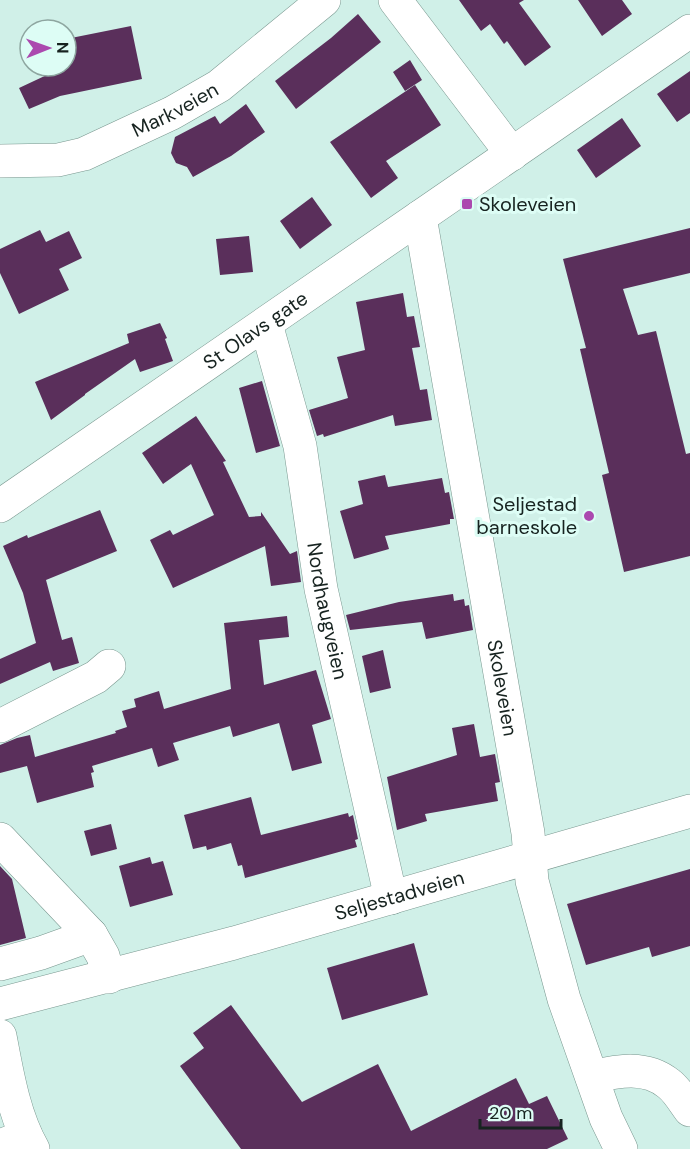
<svg xmlns="http://www.w3.org/2000/svg" width="690" height="1149" font-family="'DM Sans',sans-serif">
  <style>
    .building { fill: #5a2f5b }
    .lines { fill: none; stroke-linecap: round; stroke-linejoin: round }
    .minor-casing { stroke: #79978f; stroke-width: 34 }
    .minor { stroke: #fff; stroke-width: 33 }
    .poi-dot { fill: #ab49af; stroke: #ddfdf5; stroke-width: 2 }
    .labels { text-anchor: middle; stroke-width: 6; stroke-linejoin: round; paint-order: stroke }
    .street-label { font-size: 20px; fill: #172320; stroke: #ddfdf5 }
    .poi-label { font-size: 20px; fill: #172320; stroke: #ddfdf5; text-anchor: start }
  </style>
  <rect width="100%" height="100%" fill="#d0f0e8"/>
  <path class="building" d="M459,0H524L519,3L551,47L525,66L507,41L504,44L490,24L481,31Z
    M578,0H622L632,14L602,36Z
    M358,14L381,42L296,109L275,81L331,38Z
    M131,26L142,79L60,96L29,109L19,88L66,66V39Z
    M410,60L422,80L405,91L393,72Z
    M690,71V113L677,122L657,94Z
    M415,85L441,125L386,161L398,178L371,198L330,142Z
    M246,104L265,132L231,156L193,177L187,167L176,163L171,153L175,137L215,116L220,124Z
    M622,118L641,146L596,178L577,150Z
    M312,197L332,225L300,249L280,221Z
    M690,228V273L623,289L638,335L656,331L686,454L690,453V556L624,572L602,475L609,473L580,349L586,348L563,259Z
    M40,230L46,242L69,231L82,258L59,269L69,290L19,314L0,273V249Z
    M249,236L253,272L220,275L216,239Z
    M403,293L407,317L414,316L420,347L412,348L420,390L427,389L432,420L395,426L393,415L324,437L323,434L317,436L309,410L348,398L337,357L365,350L356,302Z
    M160,323L167,338L165,339L173,361L140,372L135,359L85,394V395L51,420L35,382L129,343L127,334Z
    M262,381L280,446L256,453L239,388Z
    M196,416L226,461L223,462L249,517L261,516V512L290,554L297,551L301,582L271,586L265,546L173,588L150,540L170,530L173,535L214,515L191,464L163,484L142,453Z
    M385,475L388,487L442,478L445,493L449,492L454,519H450V524L385,536L389,549L354,559L340,511L363,504L358,481Z
    M100,510L117,551L46,580L62,640L72,637L79,663L53,671L50,662L0,684V659L36,643L23,593L3,546L27,535L28,538Z
    M453,594L454,601L464,599L465,606L469,605L473,630L426,639L422,622L350,630L346,615L399,602Z
    M287,616L289,637L259,640L264,685L316,670L331,719L312,725L322,763L292,771L279,723L233,737L230,726L173,743L179,760L158,767L152,748L92,766L94,772L91,773L94,787L37,803L27,766L0,773V745L17,738L30,735L35,757L116,733L115,731L127,727L122,711L136,707L134,699L159,691L164,709L231,689L224,623Z
    M383,650L391,688L370,693L362,656Z
    M474,724L480,757L495,754L500,782L495,783L498,801L425,814L427,821L397,830L387,777L457,755L452,728Z
    M251,797L261,835L348,813L349,817L353,815L358,839L355,840L357,847L245,878L242,865L238,866L231,843L207,850L206,846L193,849L184,815Z
    M111,824L117,849L91,856L84,831Z
    M150,857L152,864L163,861L173,895L130,907L119,866Z
    M0,866L12,879L26,938L0,945Z
    M690,869V946L652,957L649,947L586,965L567,904Z
    M414,943L428,995L342,1020L327,968Z
    M231,1005L302,1102L378,1064L411,1131L516,1078L529,1104L547,1096L568,1139L547,1149H241L180,1066L204,1048L193,1033Z"/>
  <g class="lines">
    <g class="minor-casing">
      <g id="minor">
        <path d="M395,0L512,154"/>
        <path id="s1" d="M0,161L58,160L84,154L172,113L219,86L324,0"/>
        <path id="s2" d="M420,217L528,833L532,881L564,999L606,1118L621,1149"/>
        <path id="s3" d="M266,324L300,446L321,589L391,898"/>
        <path id="s4" d="M0,506L690,31"/>
        <path d="M0,726L96,677L109,666"/>
        <path d="M0,839L91,935L103,956L109,977"/>
        <path d="M0,964L41,953L91,935"/>
        <path id="s5" d="M0,1004L234,943L690,811"/>
        <path d="M0,1036C7,1073 14,1116 33,1149"/>
        <path d="M592,1077C618,1071 646,1065 669,1084C677,1090 684,1102 690,1110"/>
        <path d="M0,1146L26,1136"/>
      </g>
    </g>
    <use href="#minor" class="minor"/>
  </g>
  <g class="poi-dot">
    <rect x="461" y="198" width="12" height="12" rx="3"/>
    <circle cx="589" cy="516" r="6"/>
  </g>
  <g class="labels">
    <g class="street-label">
      <text dy="7" stroke="none"><textPath href="#s1" startOffset="186">Markveien</textPath></text>
      <text dy="7" stroke="none"><textPath href="#s4" startOffset="310">St Olavs gate</textPath></text>
      <text dy="7" stroke="none"><textPath href="#s3" startOffset="294">Nordhaugveien</textPath></text>
      <text dy="7" stroke="none"><textPath href="#s2" startOffset="478">Skoleveien</textPath></text>
      <text dy="7" stroke="none"><textPath href="#s5" startOffset="414">Seljestadveien</textPath></text>
    </g>
    <g class="poi-label">
      <text x="479" y="211">Skoleveien</text>
      <text x="577" y="511" text-anchor="end">Seljestad<tspan x="577" dy="23">barneskole</tspan></text>
    </g>
  </g>
  <g transform="translate(48 48) rotate(89)"><circle r="28" fill="#ddfdf5" stroke="#8ea6a0" stroke-width="1.5"/>
  <path d="M0-4.5L10 22L0 15L-10 22Z" fill="#ab49af"/>
  <text y="-9" font-size="16" font-weight="bold" text-anchor="middle" fill="#172320">N</text>
  </g>
  <path d="M480 1119v9h81v-9" fill="none" stroke="#172320" stroke-width="3"/>
  <text x="489" y="1119" font-size="18" fill="#172320" stroke="#ddfdf5" stroke-width="4.5" paint-order="stroke">20 m</text>
</svg>
